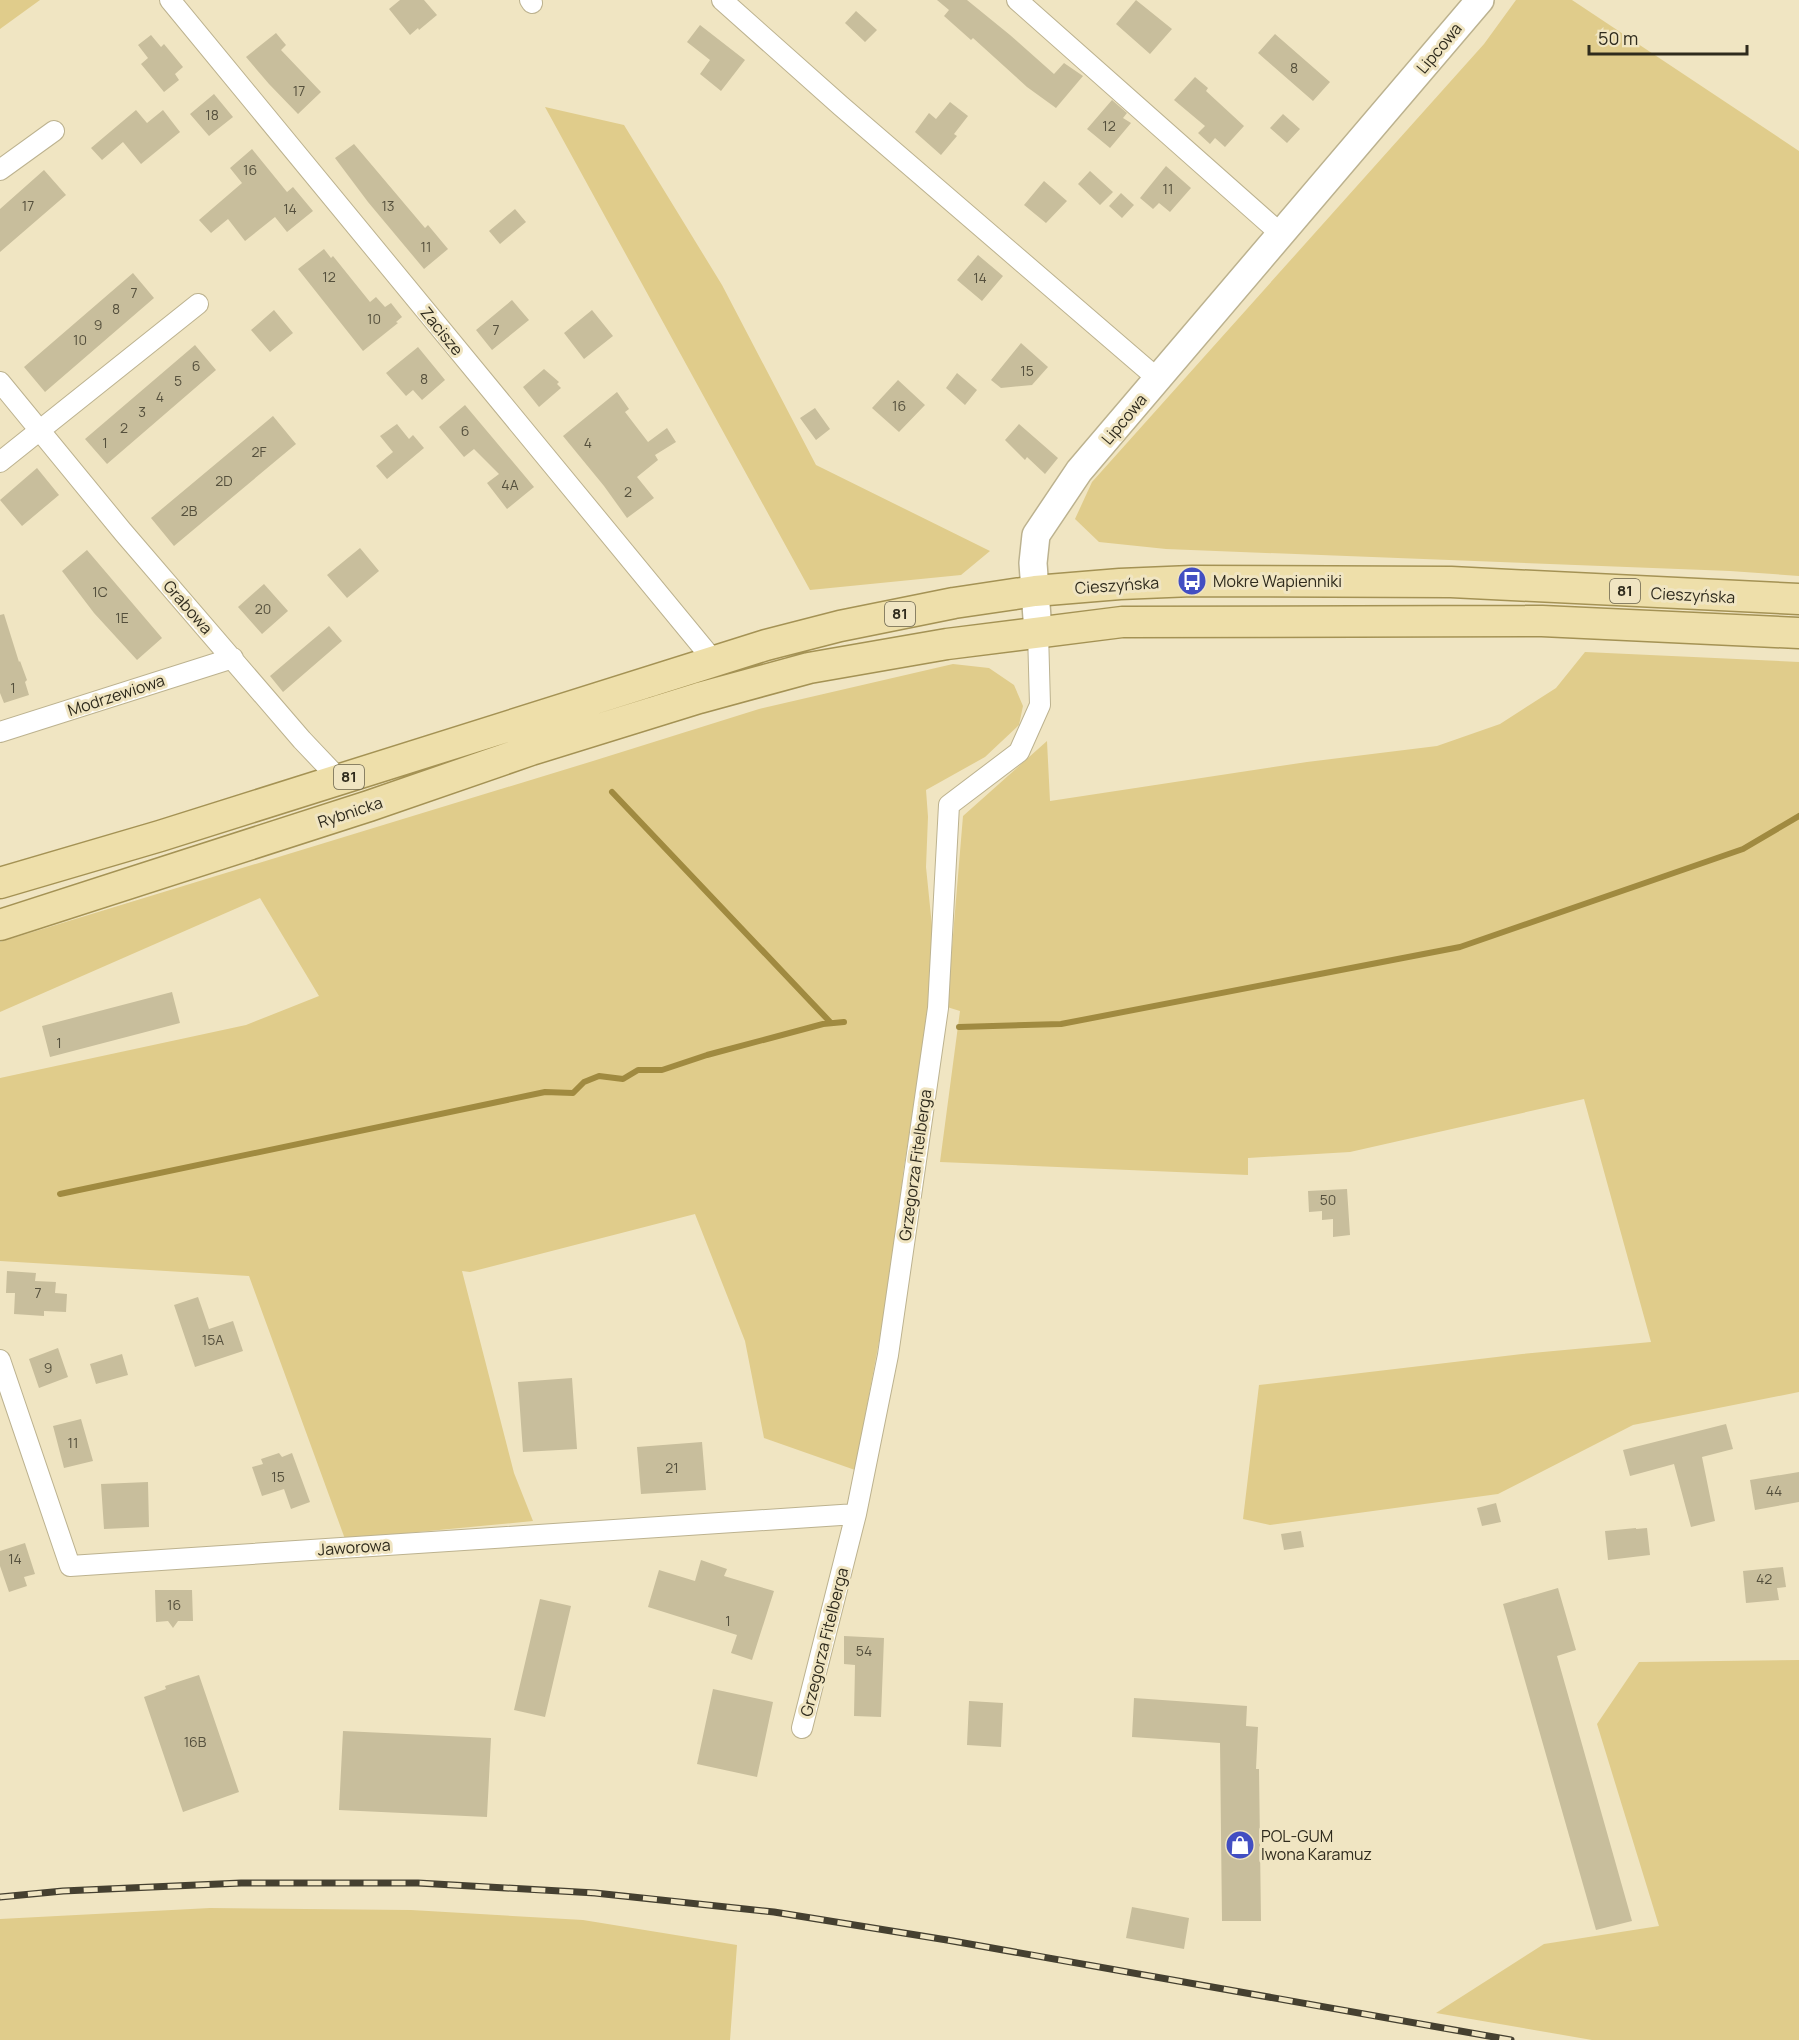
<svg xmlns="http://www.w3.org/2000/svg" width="1799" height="2040" font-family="Manrope,sans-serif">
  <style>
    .green { fill: #e0cc8b }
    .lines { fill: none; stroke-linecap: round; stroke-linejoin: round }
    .stream { stroke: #a08a40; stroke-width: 6 }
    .building { fill: #c8be9c }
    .street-casing { stroke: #bcb28f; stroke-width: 22 }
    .secondary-casing { stroke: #bcb28f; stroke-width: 30 }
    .primary-casing { stroke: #a49254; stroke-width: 33 }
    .street { stroke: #fff; stroke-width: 20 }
    .secondary { stroke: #fff; stroke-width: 27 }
    .primary { stroke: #eedfaa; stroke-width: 30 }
    .rail-casing { stroke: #454030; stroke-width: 7 }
    .rail { stroke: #f0e5c2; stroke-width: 4.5; stroke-dasharray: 14; stroke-linecap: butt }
    .labels { text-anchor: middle; stroke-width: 6; stroke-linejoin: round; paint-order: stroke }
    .number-label { font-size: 14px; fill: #55503d }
    .shield { fill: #f0e5c2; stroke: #69634e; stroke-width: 1.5 }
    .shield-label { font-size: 15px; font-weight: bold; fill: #2f2b1d }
    .street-label { font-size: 16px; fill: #2f2b1d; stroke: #f0e5c2 }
    .poi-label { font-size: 16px; fill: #2f2b1d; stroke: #f0e5c2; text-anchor: start }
  </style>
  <rect width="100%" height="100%" fill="#f0e5c2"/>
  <path class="green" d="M0,0H40L0,29Z
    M1516,0H1572L1799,151V576L1730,571L1166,549L1099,542L1075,519L1092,482L1484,44Z
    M545,107L624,125L722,285L816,465L990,551L961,575L810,590Z
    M1585,652L1799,662V1392L1633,1425L1498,1494L1270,1525L1243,1519L1259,1385L1522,1354L1651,1342L1584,1099L1350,1152L1248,1158V1175L940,1162L960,1011L947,1007L963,816L1047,741L1050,801L1307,762L1437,746L1500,724L1556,688Z
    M953,664L989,668L1014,685L1023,706L1019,725L985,757L926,790L928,817L926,867L933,936L934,980L903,1173L894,1261L855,1470L764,1438L745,1341L695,1214L470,1272L462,1271L514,1473L533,1521L345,1539L249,1276L0,1261V1078L246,1025L319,996L260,898L0,1012V942L593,761L759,709Z
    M1799,1660V2040H1592L1436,2013L1544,1944L1659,1926L1597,1724L1639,1662Z
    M210,1908L411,1910L583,1920L737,1945L730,2040H0V1919Z"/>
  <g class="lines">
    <path class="stream" d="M612,792L831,1023
      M959,1027L1061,1024L1460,947L1743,849L1799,816
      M60,1194L545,1092L573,1093L584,1082L599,1076L623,1079L638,1070H662L707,1055L823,1024L844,1022"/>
  </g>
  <path class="building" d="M400,0H424L437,15L419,30L418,28L410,35L389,9Z
    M937,0H967L1010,35L1054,74L1064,63L1083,76L1056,108L1027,87L973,38L971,40L944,16L949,10Z
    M1136,0L1172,29L1150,54L1116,24Z
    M856,11L877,30L865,42L845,23Z
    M700,25L745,60L721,91L700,74L710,60L687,42Z
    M276,33L286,45L281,50L321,92L298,114L269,84L246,57Z
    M1275,34L1330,82L1313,101L1258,53Z
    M151,35L161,47L164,44L183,67L175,74L179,80L164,92L141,64L148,58L138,45Z
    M1195,77L1208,88L1206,91L1244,126L1225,147L1215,138L1210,144L1198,133L1205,126L1174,100Z
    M214,94L233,117L209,136L190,114Z
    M1112,100L1127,113L1123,118L1131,123L1110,148L1087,129Z
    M950,102L968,116L954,134L957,136L941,155L915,132L929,113L936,119Z
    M136,110L147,123L163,110L180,132L141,164L123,142L102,160L91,148Z
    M1283,114L1300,129L1287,143L1270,128Z
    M354,144L425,228L428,225L448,249L424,269L368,202L335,158Z
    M252,149L287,192L293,187L313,211L287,232L275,217L245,241L228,219L211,233L199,220L242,183L230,168Z
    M1166,166L1191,188L1170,212L1159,203L1153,209L1140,198Z
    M44,170L66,195L0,252V209Z
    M1090,171L1113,192L1100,205L1078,184Z
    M1044,181L1067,201L1046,223L1024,205Z
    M1121,193L1134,205L1122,218L1109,206Z
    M515,209L526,222L500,244L489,231Z
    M324,249L331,258L333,256L370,302L376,297L385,307L391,303L402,317L396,322L398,323L363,351L298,269Z
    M978,255L1003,276L982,301L957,280Z
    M133,273L154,298L45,392L24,367Z
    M512,300L529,320L492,350L476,330Z
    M274,310L293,333L270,352L251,330Z
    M592,310L613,336L584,359L564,333Z
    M1021,343L1048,367L1032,385L1001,388L991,380Z
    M195,345L216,370L107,464L85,439Z
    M418,347L445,380L422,400L413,390L406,396L386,373Z
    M544,369L559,382L557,384L561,388L539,407L523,387Z
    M957,373L977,390L965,405L946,388Z
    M898,380L925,405L899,432L872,408Z
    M617,392L629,409L625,412L648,442L667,428L676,442L655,455L658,460L637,477L654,498L627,518L604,486L563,436Z
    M465,405L534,487L507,509L487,483L499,474L474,449L464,457L439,427Z
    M815,408L830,429L816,440L800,418Z
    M273,416L296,444L174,546L151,518Z
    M397,424L409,439L413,435L424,448L387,479L376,466L393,452L380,436Z
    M1019,424L1058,458L1045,474L1027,457L1025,460L1005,440Z
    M37,468L59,495L22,526L0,500Z
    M360,548L379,571L347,598L327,575Z
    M87,550L162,638L137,660L94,613L62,571Z
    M264,584L288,611L262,634L238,607Z
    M4,614L19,662L20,661L27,680L25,682L29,695L4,703L0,693V615Z
    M329,626L342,641L283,692L270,676Z
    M172,992L180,1023L50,1057L42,1026Z
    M1347,1189L1350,1235L1333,1237V1219L1322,1220V1211L1309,1212L1308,1191Z
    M7,1271L36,1273L35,1281L56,1282L55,1293L67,1294L66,1312L44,1311V1316L14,1314L15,1293H6Z
    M198,1297L209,1329L233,1321L243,1351L195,1367L174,1305Z
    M58,1348L68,1377L39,1388L29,1359Z
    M122,1354L128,1375L96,1384L90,1364Z
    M572,1378L577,1449L523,1452L518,1382Z
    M81,1419L93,1461L64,1468L53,1426Z
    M1726,1424L1733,1449L1702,1457L1715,1521L1691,1527L1674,1464L1630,1476L1623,1450Z
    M702,1442L706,1490L641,1494L637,1447Z
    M279,1453L282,1457L292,1453L310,1502L291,1509L284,1489L262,1496L252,1467L263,1464L261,1459Z
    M1799,1472V1502L1755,1510L1750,1480Z
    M148,1482L149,1527L104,1529L101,1484Z
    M1496,1503L1501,1522L1482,1526L1477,1508Z
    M1636,1528V1529L1647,1528L1650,1555L1608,1560L1605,1531Z
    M1301,1531L1304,1547L1284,1550L1281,1534Z
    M25,1543L35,1574L24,1577L27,1586L9,1592L0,1566V1551Z
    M701,1560L727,1569L724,1576L774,1591L752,1660L731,1653L737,1635L648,1607L659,1570L695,1581Z
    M1783,1567L1786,1587L1777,1588L1779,1600L1746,1603L1743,1571Z
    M1558,1588L1576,1650L1557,1656L1632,1921L1596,1930L1503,1604Z
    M155,1590H192L193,1621H178L173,1628L168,1621L156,1622Z
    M540,1599L571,1606L545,1717L514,1710Z
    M844,1636L884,1638L881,1717L854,1716L855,1665L844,1664Z
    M199,1675L239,1792L183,1812L144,1697L166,1689L165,1686Z
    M713,1689L773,1702L757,1777L697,1764Z
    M1134,1698L1247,1706L1246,1726L1258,1727L1256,1769H1259L1261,1921H1222L1220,1743L1132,1737Z
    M969,1701L1003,1703L1001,1747L967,1745Z
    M343,1731L491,1738L487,1817L339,1810Z
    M1132,1907L1189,1918L1184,1949L1126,1938Z"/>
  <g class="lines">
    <g class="street-casing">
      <path id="street" d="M170,0L714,661
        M530,0L532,3
        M722,0L841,106L1158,379
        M1017,0L1281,234
        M0,170L54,131
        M0,382L123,532L302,740L340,780
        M0,462L198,304
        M0,732L233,658
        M0,1360L70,1566L856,1514
        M802,1728L856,1514L888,1355L938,1008L949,805L1019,752L1040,705L1038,632"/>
    </g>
    <g class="secondary-casing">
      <path id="secondary" d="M1038,632L1033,563L1036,535L1079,471L1480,0"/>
    </g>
    <g class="primary-casing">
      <path id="primary" d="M0,883L160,836L766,645L840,626L954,603L1035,591L1120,584L1192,581L1451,582L1799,599
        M0,925L369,806L531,750L699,698L809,668L947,644L1122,622L1542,621L1799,633"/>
    </g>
    <use href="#street" class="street"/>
    <use href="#secondary" class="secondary"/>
    <use href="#primary" class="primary"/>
    <g class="rail-casing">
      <path id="rail" d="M0,1897L63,1891L241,1883H418L595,1893L774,1912L947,1940L1511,2040"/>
    </g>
    <use href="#rail" class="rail"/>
  </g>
  <defs>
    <g id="bus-disc" transform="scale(1.5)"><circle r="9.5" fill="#424ec2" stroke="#f0e5c2"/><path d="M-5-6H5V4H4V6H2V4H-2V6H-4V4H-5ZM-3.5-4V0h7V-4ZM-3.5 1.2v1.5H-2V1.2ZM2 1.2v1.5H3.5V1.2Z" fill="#fff"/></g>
    <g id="shop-disc" transform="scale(1.5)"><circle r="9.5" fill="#424ec2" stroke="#f0e5c2"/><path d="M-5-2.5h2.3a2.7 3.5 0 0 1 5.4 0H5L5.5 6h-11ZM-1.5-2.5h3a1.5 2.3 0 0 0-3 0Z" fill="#fff"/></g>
  </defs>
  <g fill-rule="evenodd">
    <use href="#bus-disc" x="1192" y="581"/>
    <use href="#shop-disc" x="1240" y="1845"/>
  </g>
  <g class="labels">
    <g class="number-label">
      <text x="1294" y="73">8</text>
      <text x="299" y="96">17</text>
      <text x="212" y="120">18</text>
      <text x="1109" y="131">12</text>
      <text x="250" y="175">16</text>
      <text x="1168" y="194">11</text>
      <text x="28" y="211">17</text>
      <text x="388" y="211">13</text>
      <text x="290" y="214">14</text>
      <text x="426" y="252">11</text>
      <text x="329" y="282">12</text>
      <text x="980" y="283">14</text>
      <text x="134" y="298">7</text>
      <text x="116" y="314">8</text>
      <text x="374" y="324">10</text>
      <text x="98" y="330">9</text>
      <text x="496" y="335">7</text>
      <text x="80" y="345">10</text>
      <text x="196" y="371">6</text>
      <text x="1027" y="376">15</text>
      <text x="424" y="384">8</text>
      <text x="178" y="386">5</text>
      <text x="160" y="402">4</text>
      <text x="899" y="411">16</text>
      <text x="142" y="417">3</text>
      <text x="124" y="433">2</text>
      <text x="465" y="436">6</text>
      <text x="105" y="448">1</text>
      <text x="588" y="448">4</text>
      <text x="259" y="457">2F</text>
      <text x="224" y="486">2D</text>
      <text x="510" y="490">4A</text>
      <text x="628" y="497">2</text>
      <text x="189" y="516">2B</text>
      <text x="100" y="597">1C</text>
      <text x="263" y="614">20</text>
      <text x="122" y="623">1E</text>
      <text x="13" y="693">1</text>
      <text x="59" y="1048">1</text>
      <text x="1328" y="1205">50</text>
      <text x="38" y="1298">7</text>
      <text x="213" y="1345">15A</text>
      <text x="48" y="1373">9</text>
      <text x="73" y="1448">11</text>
      <text x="672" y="1473">21</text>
      <text x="278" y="1482">15</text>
      <text x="1774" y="1496">44</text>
      <text x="15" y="1564">14</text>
      <text x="1764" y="1584">42</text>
      <text x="174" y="1610">16</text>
      <text x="728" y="1626">1</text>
      <text x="864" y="1656">54</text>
      <text x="195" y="1747">16B</text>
    </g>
    <g class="shield">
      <rect x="1610" y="579" width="30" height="24" rx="4.5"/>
      <rect x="885" y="602" width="30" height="24" rx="4.5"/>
      <rect x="334" y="765" width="30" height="24" rx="4.5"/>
    </g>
    <g class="shield-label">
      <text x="1625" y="596">81</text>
      <text x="900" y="619">81</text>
      <text x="349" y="782">81</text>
    </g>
    <g class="street-label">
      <text transform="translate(1439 48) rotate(-50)" y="6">Lipcowa</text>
      <text transform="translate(442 331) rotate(51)" y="6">Zacisze</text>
      <text transform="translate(1124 419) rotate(-50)" y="6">Lipcowa</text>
      <text transform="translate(1117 585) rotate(-4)" y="6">Cieszyńska</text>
      <text transform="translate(1693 595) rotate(3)" y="6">Cieszyńska</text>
      <text transform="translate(188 607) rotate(49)" y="6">Grabowa</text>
      <text transform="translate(116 695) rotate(-18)" y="6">Modrzewiowa</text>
      <text transform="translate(350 812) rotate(-18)" y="6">Rybnicka</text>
      <text transform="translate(915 1165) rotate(-82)" y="6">Grzegorza Fitelberga</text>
      <text transform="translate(354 1547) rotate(-4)" y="6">Jaworowa</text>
      <text transform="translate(824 1642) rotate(-76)" y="6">Grzegorza Fitelberga</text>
    </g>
    <g class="poi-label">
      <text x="1213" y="587">Mokre Wapienniki</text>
      <text x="1261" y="1842">POL-GUM<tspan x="1261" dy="18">Iwona Karamuz</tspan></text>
    </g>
  </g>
  <path d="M1589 45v9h158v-9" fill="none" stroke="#2f2b1d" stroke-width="3"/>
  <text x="1598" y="45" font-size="18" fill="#2f2b1d" stroke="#f0e5c2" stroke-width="4.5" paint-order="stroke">50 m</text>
</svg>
